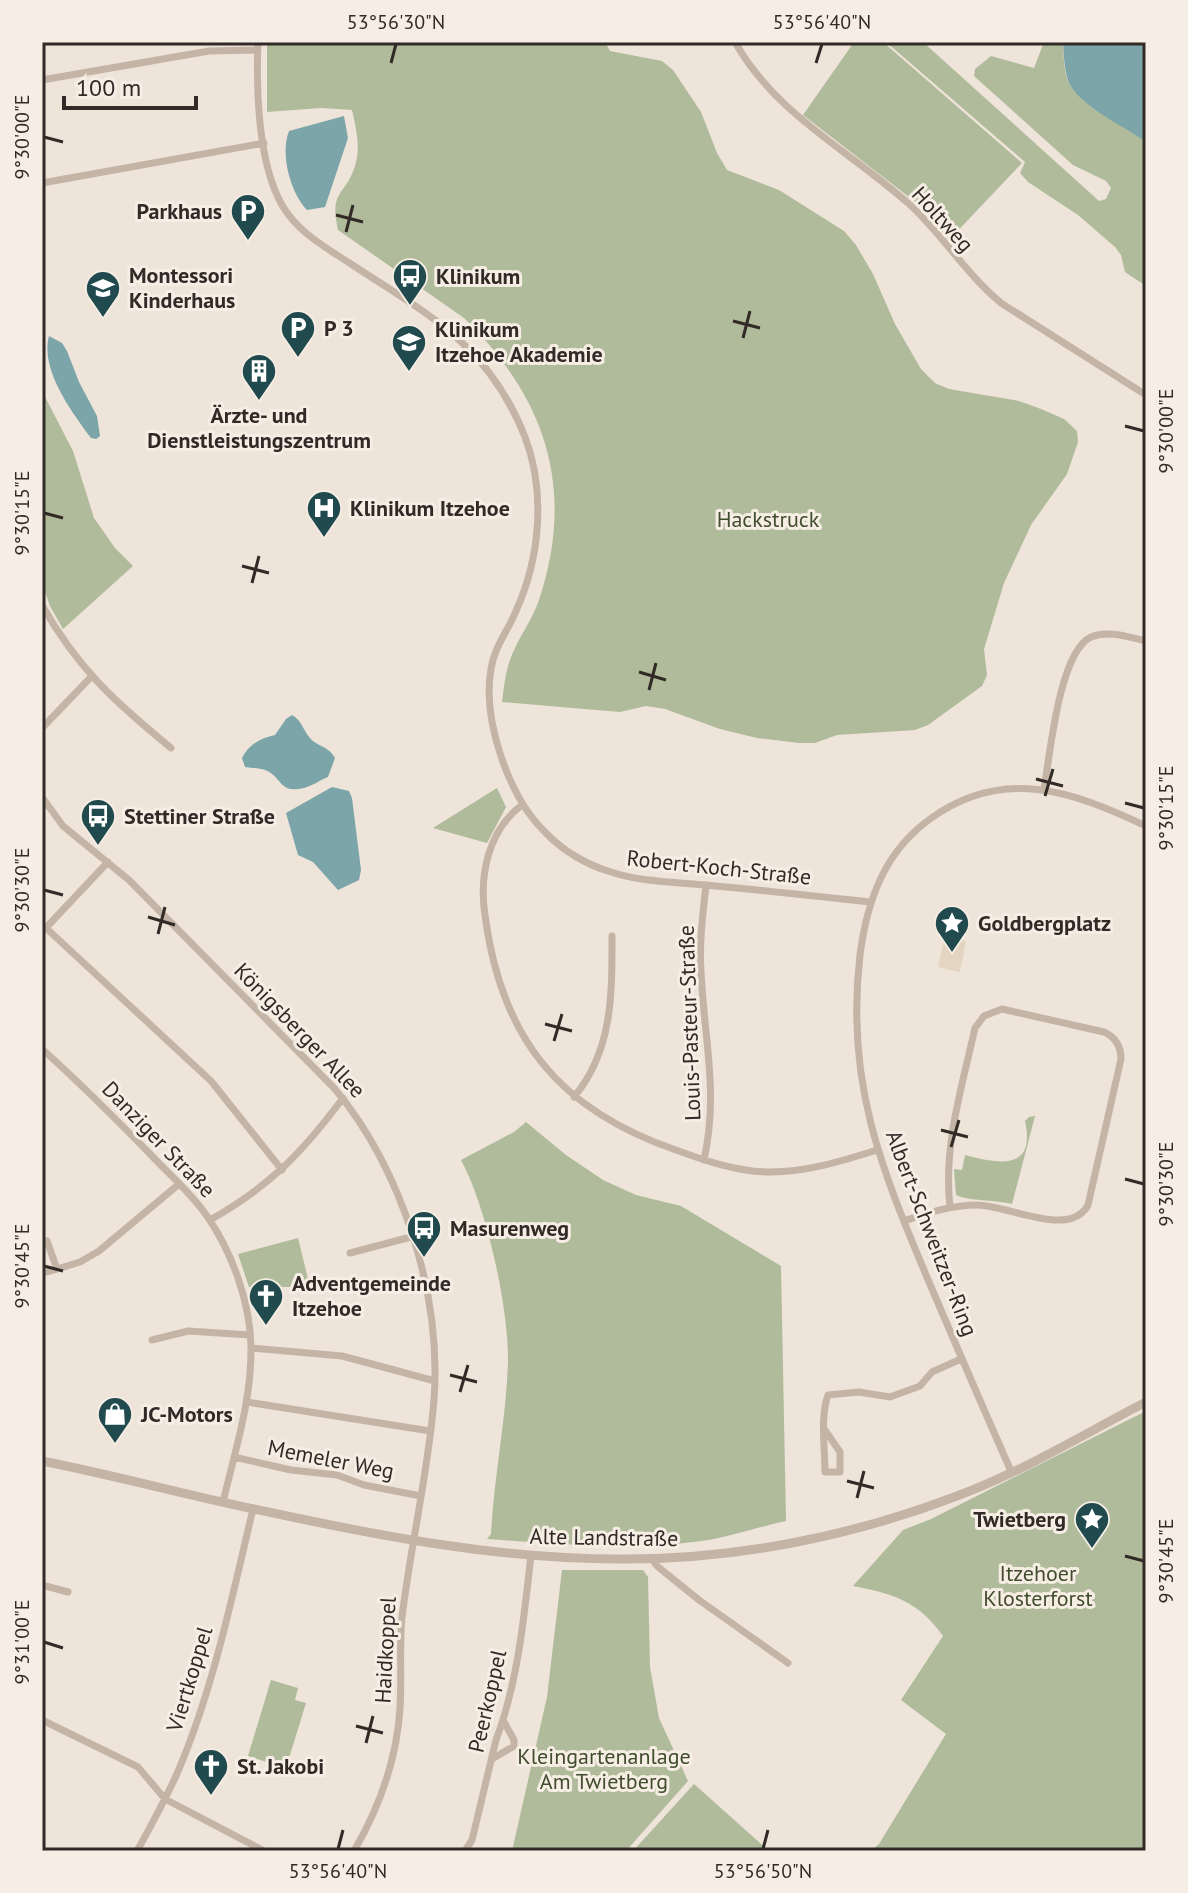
<svg xmlns="http://www.w3.org/2000/svg" width="1188" height="1893" font-family="'PT Sans',sans-serif">
  <style>
    .green { fill: #b0bb9b }
    .plaza { fill: #e4d5c1 }
    .water { fill: #7ba5a8 }
    .lines { fill: none; stroke-linecap: round; stroke-linejoin: round }
    .minor { stroke: #c4b4a6; stroke-width: 7 }
    .tertiary { stroke: #c4b4a6; stroke-width: 9 }
    .ticks { fill: none; stroke: #312a26; stroke-width: 3 }
    .labels { text-anchor: middle; stroke-width: 6; stroke-linejoin: round; paint-order: stroke }
    .poi-label { font-size: 22px; font-weight: bold; fill: #312a26; stroke: #f6eee4; text-anchor: start }
    .street-label { font-size: 22px; fill: #312a26; stroke: #f6eee4 }
    .park-label { font-size: 22px; fill: #414d2d; stroke: #f6eee4 }
    .neatline { fill: none; stroke: #312a26; stroke-width: 3 }
    .ticks-label { font-size: 20px; text-anchor: middle; fill: #312a26 }
  </style>
  <rect width="100%" height="100%" fill="#eee4d9"/>
  <path class="green" d="M267,42H605L610,51L662,61L673,70L701,112L717,153L727,170L779,190L844,231L856,245L873,274L895,324L921,369L935,383L949,389L1019,401L1041,409L1064,419L1077,431L1078,442L1067,474L1031,525L1004,583L984,649L987,675L982,686L928,725L915,730L837,735L815,743H799L757,738L720,729L665,709L646,706L620,712L502,702C504,688 505,674 510,660C517,639 532,621 539,600C576,489 546,398 464,318L338,230C329,190 345,197 355,166C361,147 356,128 352,110L321,108L267,112Z
    M854,42H883L1022,163L949,240L918,204L803,115Z
    M886,42H923L1099,201L1106,199L1111,188L1106,181L1073,165L974,76L975,69L991,56L1034,68L1044,42H1063C1064,56 1063,73 1070,85C1083,108 1125,126 1146,142V286L1125,272L1121,255L1115,247L1078,215L1028,182L1020,173L1025,162Z
    M42,391L73,451L94,518L115,548L133,566L63,629L50,606L42,583Z
    M497,788L506,807L487,843L433,828Z
    M1035,1116L1012,1204C997,1200 967,1201 956,1195L954,1169L962,1170L965,1155C999,1164 1036,1171 1025,1121L1029,1117Z
    M526,1122L566,1155L603,1180L636,1195L681,1206L781,1266L786,1521C758,1527 730,1537 702,1541C632,1551 558,1544 487,1539L491,1534C494,1477 506,1420 508,1363C509,1309 487,1208 461,1160L514,1132Z
    M298,1238L310,1287H249L238,1254Z
    M1146,1411V1851H871L879,1844L946,1734L901,1700L943,1636C918,1601 894,1594 853,1586L903,1530L931,1519Z
    M562,1570H643L648,1577L650,1667L659,1718L688,1781L626,1851H512L547,1697Z
    M271,1680L298,1688L295,1700L306,1703L286,1768L248,1756Z
    M694,1784L769,1851H633Z"/>
  <path class="plaza" d="M945,936L966,941L960,972L938,967Z"/>
  <path class="water" d="M1063,42H1146V142C1125,127 1082,107 1070,85C1064,73 1064,56 1063,42Z
    M344,116L348,138L325,207L307,210C290,192 280,154 289,131Z
    M49,336L62,343L67,351L79,382L97,416L100,436L96,439L91,438C71,411 40,369 49,336Z
    M292,715C303,721 304,734 313,741C322,748 329,747 335,758L328,777C320,780 312,786 304,788C278,794 283,777 265,770C259,768 252,768 245,767L242,758C249,744 261,738 275,735L286,719Z
    M332,787L349,791L352,798L361,870L359,880L338,890L313,862L298,855L286,813Z"/>
  <g class="lines">
    <path class="minor" d="M258,42C256,89 258,163 282,205C298,233 327,248 354,266C431,316 489,346 525,437C546,492 540,558 516,611C508,631 494,647 491,669C482,720 509,798 546,833C563,851 587,865 611,872C641,882 674,882 705,885C760,890 815,896 870,902
      M735,42C776,115 849,150 909,204C943,235 965,273 1001,303L1146,395
      M42,80L209,51L258,50
      M42,183L264,143
      M42,605C78,669 115,702 171,748
      M42,728L91,677
      M1044,789C1050,755 1059,652 1091,637C1108,630 1128,637 1146,641
      M42,797L63,826L129,880L335,1089C402,1170 442,1294 434,1400C428,1473 411,1544 402,1617C399,1647 402,1677 400,1708C397,1758 379,1808 354,1851
      M522,805C488,830 479,876 485,915C501,1038 559,1110 676,1150C706,1161 738,1172 770,1172C807,1172 842,1161 877,1150
      M46,928L211,1081L282,1170
      M42,932L108,862
      M42,1049C80,1083 116,1119 152,1156C171,1176 194,1196 209,1219C233,1255 250,1303 251,1346C252,1399 235,1451 223,1502
      M574,1097C613,1050 612,994 612,936
      M704,1160C719,1092 704,1039 701,971C699,942 703,914 706,885
      M210,1220C270,1186 302,1153 343,1098
      M904,1221C928,1213 951,1205 977,1205C1008,1205 1070,1239 1088,1205L1121,1059C1121,1046 1115,1037 1104,1032L1002,1009L984,1016L975,1028C962,1087 943,1146 950,1207
      M42,1244L47,1241L57,1269L42,1273
      M350,1253L411,1237
      M57,1269L80,1262L99,1251L179,1184
      M152,1340L188,1331L250,1335
      M251,1348L342,1356L435,1381
      M247,1402L430,1431
      M825,1430L840,1452V1472H825C825,1448 820,1417 828,1395L859,1392L890,1397L920,1386L932,1372L961,1359
      M234,1457L291,1470L337,1475L364,1485L421,1496
      M1011,1471C983,1408 956,1345 929,1282C881,1168 845,1082 860,955C867,901 884,852 930,819C1003,766 1072,791 1146,826
      M651,1558L657,1566L699,1600L788,1663
      M42,1585L68,1592
      M42,1720L138,1767L165,1799L264,1851
      M492,1759L514,1746V1740L504,1722
      M137,1851C152,1824 167,1797 179,1769C214,1686 232,1597 253,1509
      M465,1851L472,1840L496,1740C518,1682 524,1617 531,1555"/>
    <path class="tertiary" d="M42,1461C113,1475 183,1494 254,1509C374,1535 496,1559 619,1559C733,1560 850,1537 957,1496C1022,1472 1084,1434 1146,1402"/>
  </g>
  <path class="ticks" d="M391,63L396,44M816,63L822,44M44,137L63,142M336,215L363,222M346,232L353,205M733,321L760,328M743,338L750,311M1125,426L1144,431M44,513L63,518M242,566L269,573M252,583L259,556M639,672L666,680M649,690L656,663M1036,779L1063,786M1045,796L1053,769M1125,803L1144,808M44,890L63,895M148,917L175,925M158,934L165,907M545,1024L572,1031M554,1041L562,1014M941,1130L968,1137M951,1147L959,1120M1125,1179L1144,1184M44,1266L63,1271M450,1375L477,1382M460,1392L468,1365M847,1481L874,1488M857,1498L864,1471M1125,1556L1144,1561M44,1642L63,1648M356,1726L383,1733M366,1743L373,1716M338,1849L343,1830M763,1849L768,1830"/>
  <defs>
    <g id="parking-pin" transform="scale(1.8)"><path d="M0 17L-7.5 6A9.5 9.5 0 1 1 7.5 6Z" fill="#214a4e" stroke="#f6eee4"/><path d="M-3.5-5.5H1a3.5 3.5 0 0 1 0 7H-1V5.5H-3.5ZM-1-3.4V-.6H.8a1.4 1.4 0 0 0 0-2.8Z" fill="#fff"/></g>
    <g id="bus-pin" transform="scale(1.8)"><path d="M0 17L-7.5 6A9.5 9.5 0 1 1 7.5 6Z" fill="#214a4e" stroke="#f6eee4"/><path d="M-5-6H5V4H4V6H2V4H-2V6H-4V4H-5ZM-3.5-4V0h7V-4ZM-3.5 1.2v1.5H-2V1.2ZM2 1.2v1.5H3.5V1.2Z" fill="#fff"/></g>
    <g id="school-pin" transform="scale(1.8)"><path d="M0 17L-7.5 6A9.5 9.5 0 1 1 7.5 6Z" fill="#214a4e" stroke="#f6eee4"/><path d="M0-5L7-2L0 1L-7-2ZM-4 1L0 2.5L4 1V4Q0 6-4 4Z" fill="#fff"/></g>
    <g id="building-pin" transform="scale(1.8)"><path d="M0 17L-7.5 6A9.5 9.5 0 1 1 7.5 6Z" fill="#214a4e" stroke="#f6eee4"/><path d="M-4-6H4V6H1V3H-1V6H-4ZM-2.5-4.3h1.7v1.8h-1.7ZM.8-4.3h1.7v1.8H.8ZM-2.5-1h1.7V.8h-1.7ZM.8-1h1.7V.8H.8Z" fill="#fff"/></g>
    <g id="hospital-pin" transform="scale(1.8)"><path d="M0 17L-7.5 6A9.5 9.5 0 1 1 7.5 6Z" fill="#214a4e" stroke="#f6eee4"/><path d="M-5-5h3v3.5h4V-5h3V5h-3V1.5h-4V5h-3Z" fill="#fff"/></g>
    <g id="sight-pin" transform="scale(1.8)"><path d="M0 17L-7.5 6A9.5 9.5 0 1 1 7.5 6Z" fill="#214a4e" stroke="#f6eee4"/><path d="M0-6L1.8-2.2L6-1.7L2.9 1.2L3.7 5.4L0 3.3L-3.7 5.4L-2.9 1.2L-6-1.7L-1.8-2.2Z" fill="#fff"/></g>
    <g id="church-pin" transform="scale(1.8)"><path d="M0 17L-7.5 6A9.5 9.5 0 1 1 7.5 6Z" fill="#214a4e" stroke="#f6eee4"/><path d="M-1.2-6h2.4v3.5h3.3v2.4h-3.3V6h-2.4V-.1h-3.3v-2.4h3.3Z" fill="#fff"/></g>
    <g id="shop-pin" transform="scale(1.8)"><path d="M0 17L-7.5 6A9.5 9.5 0 1 1 7.5 6Z" fill="#214a4e" stroke="#f6eee4"/><path d="M-5-2.5h2.3a2.7 3.5 0 0 1 5.4 0H5L5.5 6h-11ZM-1.5-2.5h3a1.5 2.3 0 0 0-3 0Z" fill="#fff"/></g>
  </defs>
  <g fill-rule="evenodd">
    <use href="#parking-pin" x="248" y="211"/>
    <use href="#bus-pin" x="410" y="276"/>
    <use href="#school-pin" x="103" y="288"/>
    <use href="#parking-pin" x="298" y="328"/>
    <use href="#school-pin" x="409" y="342"/>
    <use href="#building-pin" x="259" y="371"/>
    <use href="#hospital-pin" x="324" y="508"/>
    <use href="#bus-pin" x="98" y="816"/>
    <use href="#sight-pin" x="952" y="923"/>
    <use href="#bus-pin" x="424" y="1228"/>
    <use href="#church-pin" x="266" y="1296"/>
    <use href="#shop-pin" x="115" y="1414"/>
    <use href="#sight-pin" x="1092" y="1519"/>
    <use href="#church-pin" x="211" y="1766"/>
  </g>
  <g class="labels">
    <g class="poi-label">
      <text x="222" y="219" text-anchor="end">Parkhaus</text>
      <text x="129" y="283">Montessori<tspan x="129" dy="25">Kinderhaus</tspan></text>
      <text x="436" y="284">Klinikum</text>
      <text x="324" y="336">P 3</text>
      <text x="435" y="337">Klinikum<tspan x="435" dy="25">Itzehoe Akademie</tspan></text>
      <text x="259" y="423" text-anchor="middle">Ärzte- und<tspan x="259" dy="25">Dienstleistungszentrum</tspan></text>
      <text x="350" y="516">Klinikum Itzehoe</text>
      <text x="124" y="824">Stettiner Straße</text>
      <text x="978" y="931">Goldbergplatz</text>
      <text x="450" y="1236">Masurenweg</text>
      <text x="292" y="1291">Adventgemeinde<tspan x="292" dy="25">Itzehoe</tspan></text>
      <text x="141" y="1422">JC-Motors</text>
      <text x="1066" y="1527" text-anchor="end">Twietberg</text>
      <text x="237" y="1774">St. Jakobi</text>
    </g>
    <g class="street-label">
      <text transform="translate(943 219) rotate(48)" y="8">Holtweg</text>
      <text transform="translate(719 867) rotate(6)" y="8">Robert-Koch-Straße</text>
      <text transform="translate(689 1023) rotate(-92)" y="8">Louis-Pasteur-Straße</text>
      <text transform="translate(300 1030) rotate(46)" y="8">Königsberger Allee</text>
      <text transform="translate(159 1139) rotate(46)" y="8">Danziger Straße</text>
      <text transform="translate(932 1233) rotate(69)" y="8">Albert-Schweitzer-Ring</text>
      <text transform="translate(331 1459) rotate(11)" y="8">Memeler Weg</text>
      <text transform="translate(604 1537) rotate(1)" y="8">Alte Landstraße</text>
      <text transform="translate(385 1650) rotate(-87)" y="8">Haidkoppel</text>
      <text transform="translate(189 1679) rotate(-73)" y="8">Viertkoppel</text>
      <text transform="translate(487 1701) rotate(-77)" y="8">Peerkoppel</text>
    </g>
    <g class="park-label">
      <text x="768" y="527">Hackstruck</text>
      <text x="1038" y="1581">Itzehoer<tspan x="1038" dy="25">Klosterforst</tspan></text>
      <text x="604" y="1764">Kleingartenanlage<tspan x="604" dy="25">Am Twietberg</tspan></text>
    </g>
  </g>
  <rect width="1188" height="1893" fill="none" stroke="#f6eee4" stroke-width="88"/>
  <path d="M64 96v12h132v-12" fill="none" stroke="#312a26" stroke-width="4"/>
  <text x="76" y="96" font-size="24" fill="#312a26" stroke="#f6eee4" stroke-width="6" paint-order="stroke">100 m</text>
  <rect x="44" y="44" width="1100" height="1805" class="neatline"/>
  <g class="ticks-label">
    <text x="396" y="29">53°56'30"N</text>
    <text x="822" y="29">53°56'40"N</text>
    <text transform="translate(22 137) rotate(-90)" y="7">9°30'00"E</text>
    <text transform="translate(1166 431) rotate(-90)" y="7">9°30'00"E</text>
    <text transform="translate(22 513) rotate(-90)" y="7">9°30'15"E</text>
    <text transform="translate(1166 808) rotate(-90)" y="7">9°30'15"E</text>
    <text transform="translate(22 890) rotate(-90)" y="7">9°30'30"E</text>
    <text transform="translate(1166 1184) rotate(-90)" y="7">9°30'30"E</text>
    <text transform="translate(22 1266) rotate(-90)" y="7">9°30'45"E</text>
    <text transform="translate(1166 1561) rotate(-90)" y="7">9°30'45"E</text>
    <text transform="translate(22 1642) rotate(-90)" y="7">9°31'00"E</text>
    <text x="338" y="1878">53°56'40"N</text>
    <text x="763" y="1878">53°56'50"N</text>
  </g>
</svg>
